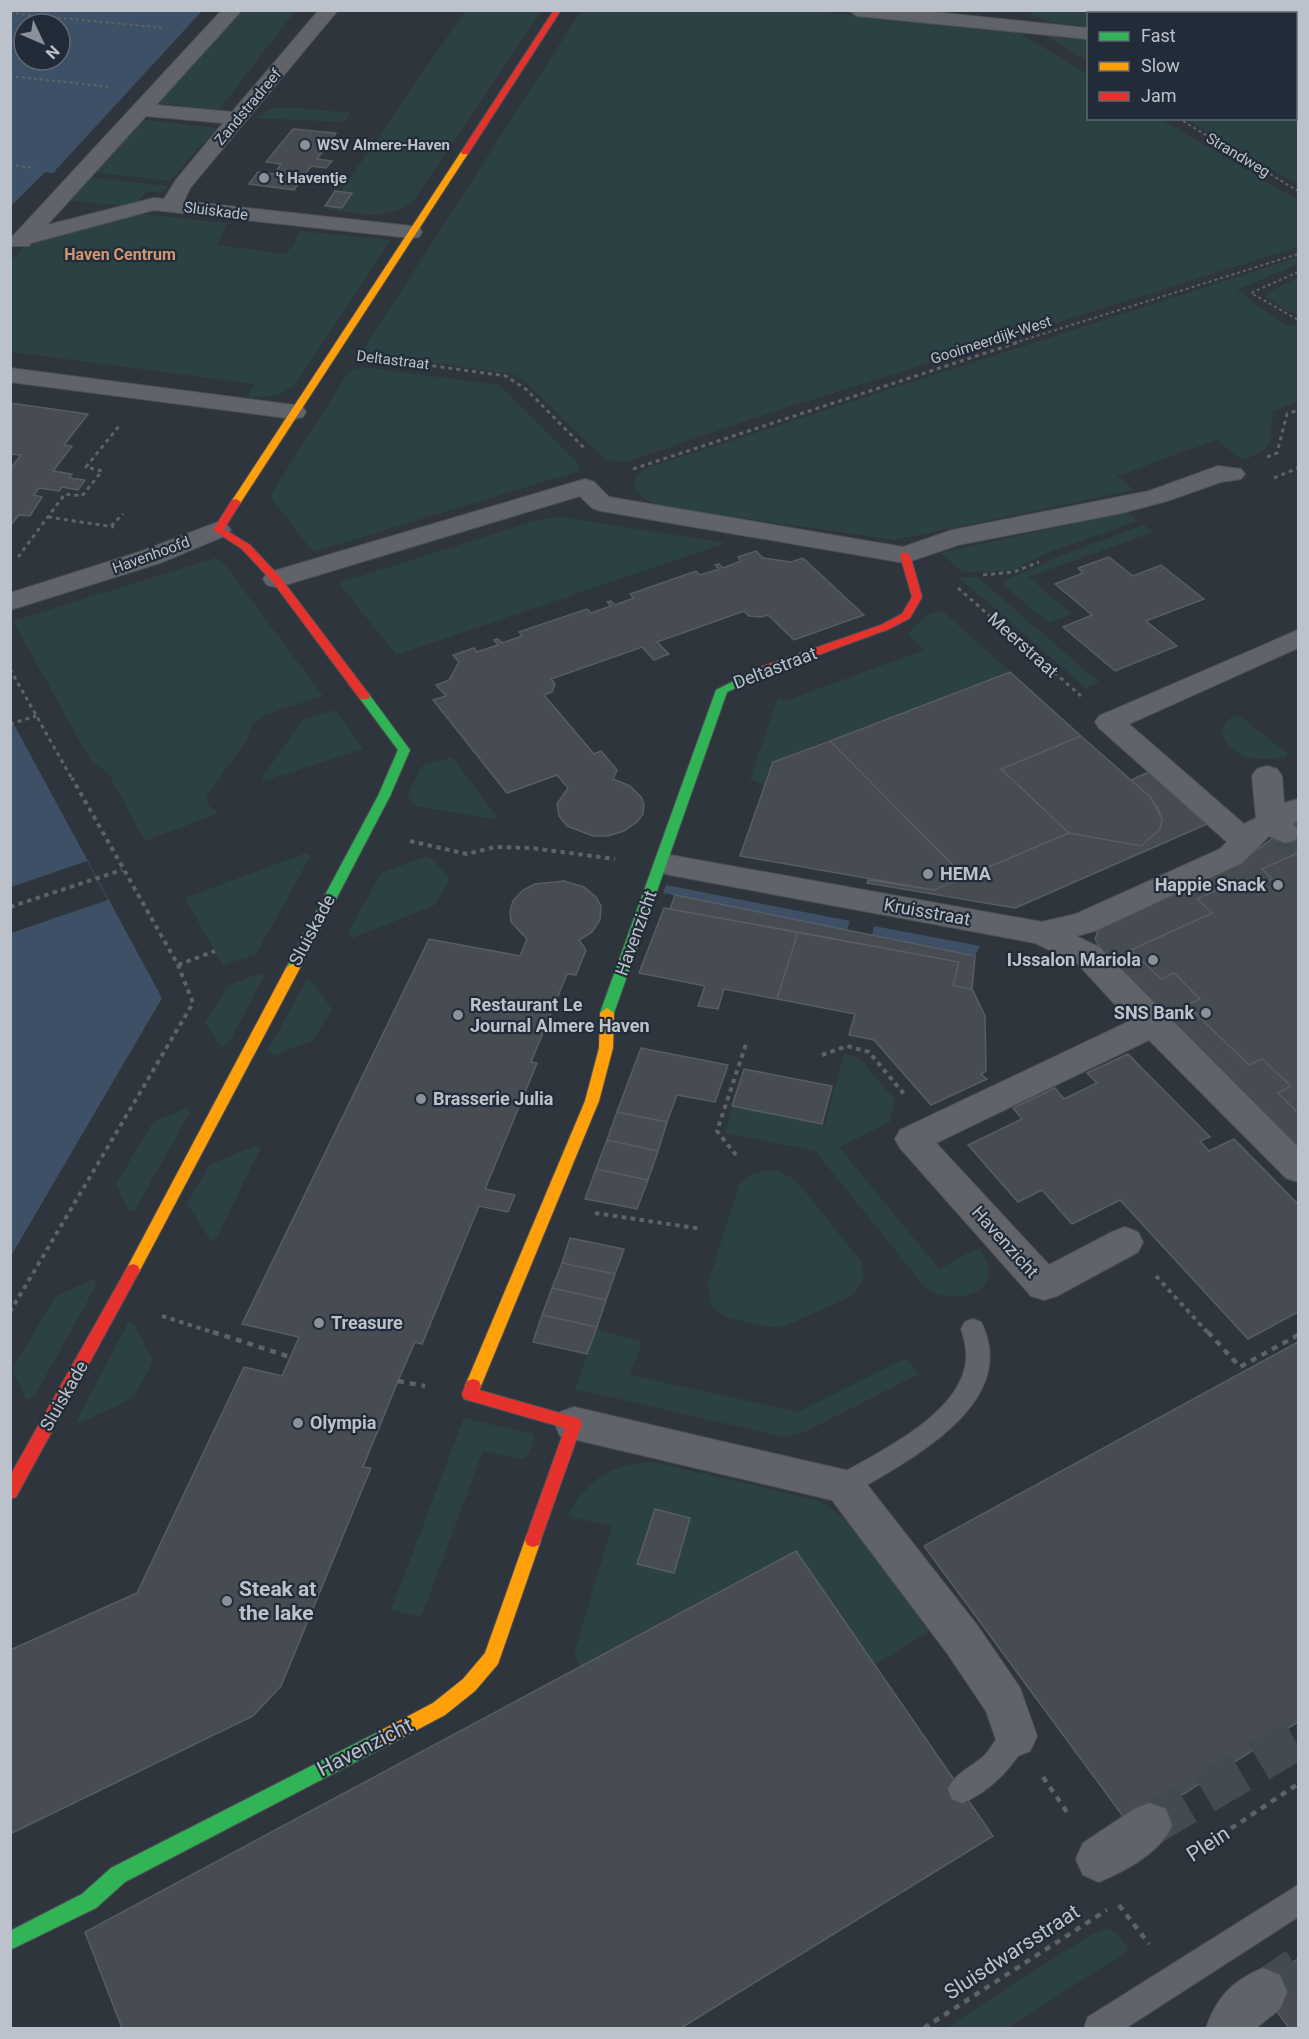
<svg xmlns="http://www.w3.org/2000/svg" width="1309" height="2039" font-family="Roboto,sans-serif">
  <style>
    .green { fill: #2c4143 }
    .water { fill: #3e5066; fill-rule: evenodd }
    .pier { fill: #2f353c }
    .building { fill: #474c53; stroke: #585d64; stroke-width: 1.5 }
    .lines { fill: none; stroke-linecap: round; stroke-linejoin: round }
    .street-tunnel-far1 { stroke: #444a52; stroke-width: 33; stroke-dasharray: 33 16; stroke-linecap: butt }
    .street-tunnel { stroke: #444a52; stroke-width: 42; stroke-dasharray: 42 21; stroke-linecap: butt }
    .lane-casing { stroke: #4d5157; stroke-width: 2 }
    .street-casing { stroke: #4d5157; stroke-width: 2 }
    .fast-casing { stroke: #4d5157; stroke-width: 2 }
    .slow-casing { stroke: #4d5157; stroke-width: 2 }
    .jam-casing { stroke: #4d5157; stroke-width: 2 }
    .path-far3 { stroke: #5d6367; stroke-width: 2; stroke-dasharray: 3 3; stroke-linecap: butt }
    .path-far2 { stroke: #5d6367; stroke-width: 3; stroke-dasharray: 4 4; stroke-linecap: butt }
    .path-far1 { stroke: #5d6367; stroke-width: 4; stroke-dasharray: 4.5 4.5; stroke-linecap: butt }
    .path { stroke: #5d6367; stroke-width: 4.5; stroke-dasharray: 6 6; stroke-linecap: butt }
    .lane { fill: #60646a; fill-rule: evenodd }
    .street { fill: #60646a; fill-rule: evenodd }
    .fast { fill: #30b455; fill-rule: evenodd }
    .slow { fill: #ff9f0a; fill-rule: evenodd }
    .jam { fill: #e5322d; fill-rule: evenodd }
    .poi-dot { fill: #8a919a; stroke: #222c38; stroke-width: 2 }
    .labels { text-anchor: middle; stroke-width: 4.5; stroke-linejoin: round; paint-order: stroke }
    .far-street-label { font-size: 15px; fill: #bbc2cc; stroke: #222c38 }
    .far-poi-label { font-size: 15px; font-weight: bold; fill: #bbc2cc; stroke: #222c38; text-anchor: start }
    .far-neighbourhood-label { font-size: 16px; font-weight: bold; fill: #d19771; stroke: #222c38 }
    .street-label { font-size: 18px; fill: #bbc2cc; stroke: #222c38 }
    .poi-label { font-size: 18px; font-weight: bold; fill: #bbc2cc; stroke: #222c38; text-anchor: start }
    .near-poi-label { font-size: 21px; font-weight: bold; fill: #bbc2cc; stroke: #222c38; text-anchor: start }
    .near-street-label { font-size: 21px; fill: #bbc2cc; stroke: #222c38 }
  </style>
  <rect width="100%" height="100%" fill="#2f353c"/>
  <path class="green" d="M801,10L1017,31L1088,75V118L1161,119L1298,200V247L779,410L626,462L605,460L527,383L516,375L362,352L581,11Z
    M1193,10L1298,11V66L1296,65V14H1183Z
    M241,11H295L219,110L156,103Z
    M465,11H542L411,204C381,221 361,213 328,210Z
    M1027,11H1119V13L1088,14V26L1046,22Z
    M1044,35L1088,38V61Z
    M1296,77H1298V185L1186,119L1296,118Z
    M272,108H300L351,113L344,122L254,118Z
    M139,119L216,128L170,181L90,172Z
    M85,177L168,186L161,193L147,191L132,207L65,200Z
    M140,214L227,223L218,245L285,254L293,246L300,231L390,240L294,386L278,395L250,398L247,397L255,384L11,352V261L27,243Z
    M1298,257V264L1237,290L1286,326L1298,324V401L1273,412C1269,442 1275,448 1244,460L1216,440L1117,476L1134,490L895,540L672,508C658,504 643,501 634,489L636,476L644,469Z
    M1298,278V315L1287,311L1266,296L1268,292Z
    M363,367L499,385L580,465L579,471L313,552L270,496L349,371Z
    M1127,512L1137,521L1049,552L1011,571L963,572L940,553Z
    M561,517L726,543L396,655L339,583L538,520Z
    M1144,525L1153,532L1029,577L1071,614L1049,623L1001,583L1057,557Z
    M215,558L225,565L323,696L265,715L252,724L246,742L206,796L209,806L219,813L145,841L108,773L91,761L13,621Z
    M958,577H977L1100,683L1086,688Z
    M938,611L945,613L1010,672L773,762L765,786L750,779L778,698L788,700L924,650L908,635L909,632L928,615Z
    M335,710L363,749L263,781L262,778L302,720Z
    M1234,716L1241,717L1287,753L1286,756C1265,763 1227,760 1222,731L1228,720Z
    M452,757L495,814L497,818L492,819L415,806L407,796L422,766Z
    M306,853L311,855L309,859L256,954L223,965L185,898Z
    M426,856L431,858L450,879L435,905L353,938L349,937L350,929L381,873Z
    M259,973L264,976L228,1045L221,1046L205,1022L228,986Z
    M307,979L314,983L332,1010L312,1041L274,1055L267,1052Z
    M844,1054L859,1058L895,1100L890,1122L839,1147L939,1269L974,1250H980C1009,1289 959,1310 925,1287L815,1151L725,1133L733,1106L825,1124Z
    M187,1108L190,1112L135,1210L129,1211L116,1184L153,1122Z
    M255,1146H260L259,1151L216,1239L211,1241L187,1204L209,1165Z
    M767,1170L778,1171L796,1180L862,1263L863,1280L854,1295L786,1326L769,1327L728,1318L711,1306L708,1283L739,1185L749,1175Z
    M93,1279L97,1284L34,1397L26,1399L12,1370L56,1296Z
    M129,1321L134,1324L153,1362L133,1398L80,1423L76,1422Z
    M596,1329L642,1342L630,1375L798,1412L906,1358L919,1374L807,1431L783,1437L575,1389Z
    M464,1418L532,1434L534,1439L528,1456L520,1459L483,1451L421,1617L391,1610Z
    M654,1462L816,1500C861,1518 900,1592 929,1632L875,1664L795,1550L579,1666L574,1654L612,1526L575,1518L569,1514C590,1476 612,1465 654,1462Z
    M1107,1928L1119,1935L1129,1950L1008,2028H946L1090,1935Z"/>
  <path class="water" d="M11,10L202,11L53,173L45,172L11,206ZM24,24H60V60H24Z
    M11,719L162,998L11,1256Z
    M666,885L850,921L847,930L663,893Z
    M874,926L980,946L975,956L872,935Z"/>
  <path class="pier" d="M87,861L108,900L11,933V887Z"/>
  <path class="building" d="M293,129L336,133L317,159L332,161L326,168L311,166L294,190L249,184L258,172L274,174L281,164L266,162Z
    M335,191L352,193L342,208L325,206Z
    M10,403L88,414L64,445L72,446L53,471L72,474L69,478L85,480L78,490L62,487L59,491L39,488L34,495L42,497L30,516L19,515L10,526V469L21,455L10,454Z
    M756,551L763,558L791,562L803,558L864,615L794,640L768,615L761,617L749,616L744,611L657,642L669,654L654,660L642,647L551,679L555,684L552,692L544,695L594,754L601,751L617,770L613,779L630,786L641,797L644,804L643,814L637,822L624,831L608,836H593L567,826L559,816L557,804L568,788L557,775L507,793L433,700L446,696L436,685L449,680L459,662L453,655L474,648L477,652L498,645L494,640L498,639L502,643L522,636L519,632L587,609L591,613L611,606L607,602L611,601L615,605L634,598L630,594L696,571L700,575L719,569L715,565L719,564L723,568L741,561L738,557Z
    M1109,557L1133,576L1161,565L1204,599L1146,621L1177,646L1115,671L1063,627L1092,615L1055,584L1083,573L1078,568Z
    M1010,672L1081,736L1001,769L1069,833L965,877L830,741Z
    M1081,736L1150,797L1158,808L1162,819L1160,829L1141,846L1069,833L1001,769Z
    M830,741L965,877L934,890L740,856L773,762Z
    M1149,772L1207,824L1015,908L867,883L868,880L934,890L1069,833L1141,846L1160,829L1162,819L1150,797L1131,780Z
    M1298,830V853L1262,869L1272,879L1242,892L1232,883L1197,899L1212,913L1131,950L1161,979L1174,973L1200,999L1187,1005L1249,1065L1262,1059L1291,1086L1278,1093L1298,1113V1157L1105,956L1095,939L1099,928L1247,857L1273,838Z
    M1298,853V1113L1278,1093L1291,1086L1262,1059L1249,1065L1187,1005L1200,999L1174,973L1161,979L1131,950L1212,913L1197,899L1232,883L1242,892L1272,879L1262,869Z
    M564,881L584,887L596,897L601,906L600,920L592,932L579,940L586,950L576,975L567,974L560,991L531,1062L537,1063L485,1189L515,1195L508,1212L479,1206L422,1344L415,1342L398,1381L363,1467L371,1468L281,1686L253,1716L10,1834V1650L137,1593L244,1367L282,1376L299,1337L242,1324L429,939L520,956L527,939L511,922L510,911L513,901L523,890L535,884Z
    M675,895L975,956L972,989L953,986L959,962L670,909Z
    M664,908L798,932L777,999L724,989L718,1009L698,1006L705,986L639,973Z
    M798,932L959,962L953,986L972,989L985,1016L986,1071L981,1074L987,1079L931,1105L874,1040L849,1035L855,1014L777,999Z
    M641,1048L728,1065L715,1102L677,1095L667,1122L617,1112Z
    M1128,1054L1210,1137L1200,1141L1209,1151L1234,1139L1298,1204V1312L1248,1339L1120,1200L1072,1224L1042,1190L1018,1202L968,1145L1022,1119L1013,1108L1055,1088L1064,1099L1097,1083L1087,1073Z
    M744,1069L832,1086L822,1124L732,1106Z
    M617,1112L667,1122L658,1151L607,1140Z
    M607,1140L658,1151L648,1180L596,1169Z
    M596,1169L648,1180L637,1209L585,1199Z
    M570,1238L624,1249L615,1274L562,1263Z
    M562,1263L615,1274L606,1300L552,1288Z
    M552,1288L606,1300L597,1327L542,1315Z
    M542,1315L597,1327L587,1354L533,1342Z
    M1298,1342V1722L1131,1827L924,1546Z
    M655,1509L690,1518L674,1573L637,1564Z
    M796,1551L993,1836L681,2028H122L85,1932Z
    M1298,1959V2028H1289L1258,1986Z"/>
  <g class="lines">
    <path class="street-tunnel-far1" d="M1285,833L1298,844"/>
    <path class="street-tunnel" d="M1150,1825L1298,1738
      M1263,1992L1298,1968"/>
    <g class="lane-casing">
      <path id="lane" d="M1147,10H1159L1158,14H1146Z
        M973,1319L981,1322C1022,1403 909,1460 853,1493L844,1496L835,1493L831,1485L835,1477C874,1455 948,1420 963,1374C969,1358 966,1344 961,1329L965,1322Z
        M1015,1723L1025,1727L1029,1736C1016,1765 991,1791 962,1803L952,1799L948,1789C955,1773 970,1768 983,1757C995,1745 999,1729 1015,1723Z
        M1298,1885V1917L1126,2028H1084L1088,2017Z"/>
    </g>
    <g class="street-casing">
      <path id="street" d="M222,10H242L156,105L232,112L319,10H338L190,188L184,201L411,226L419,227L422,232L419,237L411,238L154,210L31,243L29,246H13L10,240L13,236ZM146,116L223,123L176,180L164,199L154,198L47,225Z
        M848,10H915L1088,28V39L857,16Z
        M1296,64L1298,65V77L1296,76Z
        M10,368L294,405L303,407L306,412L303,417L294,419L10,382Z
        M1218,466L1241,469L1245,474L1241,479L1221,482L1167,501L1122,513L958,545L905,563L601,511L592,508L580,496L285,585L276,587L267,585L263,579L267,573L585,479L594,482L609,497L903,547L952,530L1149,491Z
        M218,522L227,525L231,530L227,535L160,563L10,610V593L142,551Z
        M1298,630V648L1129,724L1244,824L1256,818L1252,776L1257,769L1267,766L1277,769L1282,776L1284,803L1298,799V821L1293,824L1298,830L1296,840L1285,843L1269,836L1242,863L1095,931L1076,936L1099,947L1298,1147V1182L1286,1178L1149,1040L936,1143L1049,1265L1112,1232L1125,1227L1138,1232L1143,1242L1138,1252L1057,1296L1044,1300L1031,1296L900,1148L895,1139L900,1130L1130,1021L1077,963L1035,943L670,875L659,872L655,865L659,858L670,855L1042,922L1076,914L1220,849L1227,842L1099,728L1095,722L1099,716Z
        M574,1407L858,1473L977,1625L1020,1688L1037,1736L1030,1751L1015,1757L1000,1751L986,1711L947,1653L832,1500L560,1436L555,1424L560,1412Z
        M1150,1803L1166,1809L1172,1825C1161,1852 1125,1871 1099,1882L1083,1875L1076,1859L1083,1843L1134,1809Z
        M1263,1968L1280,1975L1287,1992L1280,2009L1256,2028H1206C1217,1997 1232,1981 1263,1968Z"/>
    </g>
    <g class="fast-casing">
      <path id="fast" d="M762,667L766,668V674L727,692L614,1013L607,1018L602,1016L600,1013L716,690Z
        M364,692L368,693L410,750L390,796L300,968L293,973L286,968L378,796L398,750L358,696Z
        M386,1728L392,1731L395,1737L392,1743L125,1882L96,1908L10,1950V1931L82,1894L111,1868Z"/>
    </g>
    <g class="slow-casing">
      <path id="slow" d="M465,149L469,152L241,502L240,504H232L231,502L461,152Z
        M293,963L300,968L138,1274L133,1276L128,1274L126,1270L128,1266L286,968Z
        M607,1008L614,1013L613,1048L599,1101L481,1386L479,1391L473,1393L467,1391L465,1386L585,1101L599,1048L600,1013Z
        M533,1533L539,1535L541,1540L498,1664L475,1691L445,1715L392,1743L386,1746L380,1743L377,1737L380,1731L433,1703L463,1679L485,1653L525,1540L527,1535Z"/>
    </g>
    <g class="jam-casing">
      <path id="jam" d="M554,10H561L468,154H462L461,152Z
        M236,499L241,502L224,529L250,545L280,577L368,693L370,696L368,699H360L272,581L242,549L213,530L232,500Z
        M905,552L910,555L922,597L910,618L889,629L766,674H758V668L881,625L902,614L912,597L900,555Z
        M133,1264L138,1266L140,1270L138,1274L16,1497L10,1499V1476L128,1266Z
        M473,1379L479,1381L481,1386L479,1390L574,1417L580,1419L582,1424L539,1545L533,1547L527,1545L525,1540L565,1428L464,1399L462,1394L467,1381Z"/>
    </g>
    <path class="path-far3" d="M10,13L165,28
      M10,76L111,87
      M1178,118L1298,191
      M10,165L34,168
      M1298,272L1251,293L1298,320
      M1014,343L1298,254"/>
    <path class="path-far2" d="M377,358L506,376L527,390L585,449
      M1267,457L1277,453L1287,414L1298,410
      M633,469L1019,342
      M1274,478L1298,468
      M48,517L114,527
      M111,526L123,514
      M18,557L65,494L82,496L102,471L86,467L119,426
      M983,575L1014,572L1039,562
      M958,588L1081,696
      M10,669L72,779
      M10,724L36,716"/>
    <path class="path-far1" d="M410,841L467,854L495,847L531,848L615,859
      M10,907L122,870
      M178,965L215,951
      M822,1055L847,1046L869,1052L904,1094
      M736,1155L717,1131L747,1041
      M595,1213L702,1229
      M1156,1276L1209,1334
      M10,1312L193,1003L178,965L72,778
      M162,1316L218,1334"/>
    <path class="path" d="M213,1332L290,1357
      M1208,1332L1240,1367L1298,1335
      M398,1381L425,1386
      M1043,1777L1069,1815
      M1191,1855L1298,1784
      M1119,1905L1149,1944
      M924,2028L1107,1910"/>
    <use href="#lane" class="lane"/>
    <use href="#street" class="street"/>
    <use href="#fast" class="fast"/>
    <use href="#slow" class="slow"/>
    <use href="#jam" class="jam"/>
  </g>
  <g class="poi-dot">
    <circle cx="305" cy="145" r="6"/>
    <circle cx="264" cy="178" r="6"/>
    <circle cx="928" cy="874" r="6"/>
    <circle cx="1278" cy="885" r="6"/>
    <circle cx="1153" cy="960" r="6"/>
    <circle cx="1206" cy="1013" r="6"/>
    <circle cx="458" cy="1015" r="6"/>
    <circle cx="421" cy="1099" r="6"/>
    <circle cx="319" cy="1323" r="6"/>
    <circle cx="298" cy="1423" r="6"/>
    <circle cx="227" cy="1601" r="6"/>
  </g>
  <g class="labels">
    <g class="far-street-label">
      <text transform="translate(248 107) rotate(-50)" y="5">Zandstradreef</text>
      <text transform="translate(1238 155) rotate(31)" y="5">Strandweg</text>
      <text transform="translate(216 211) rotate(7)" y="5">Sluiskade</text>
      <text transform="translate(991 340) rotate(-18)" y="5">Gooimeerdijk-West</text>
      <text transform="translate(393 360) rotate(7)" y="5">Deltastraat</text>
      <text transform="translate(151 555) rotate(-20)" y="5">Havenhoofd</text>
    </g>
    <g class="far-poi-label">
      <text x="317" y="150">WSV Almere-Haven</text>
      <text x="276" y="183">'t Haventje</text>
    </g>
    <g class="far-neighbourhood-label">
      <text x="120" y="260">Haven Centrum</text>
    </g>
    <g class="street-label">
      <text transform="translate(1023 645) rotate(42)" y="6">Meerstraat</text>
      <text transform="translate(775 668) rotate(-21)" y="6">Deltastraat</text>
      <text transform="translate(927 912) rotate(10)" y="6">Kruisstraat</text>
      <text transform="translate(312 930) rotate(-62)" y="6">Sluiskade</text>
      <text transform="translate(636 933) rotate(-70)" y="6">Havenzicht</text>
      <text transform="translate(1005 1242) rotate(48)" y="6">Havenzicht</text>
      <text transform="translate(64 1396) rotate(-60)" y="6">Sluiskade</text>
    </g>
    <g class="poi-label">
      <text x="940" y="880">HEMA</text>
      <text x="1266" y="891" text-anchor="end">Happie Snack</text>
      <text x="1141" y="966" text-anchor="end">IJssalon Mariola</text>
      <text x="470" y="1011">Restaurant Le<tspan x="470" dy="21">Journal Almere Haven</tspan></text>
      <text x="1194" y="1019" text-anchor="end">SNS Bank</text>
      <text x="433" y="1105">Brasserie Julia</text>
      <text x="331" y="1329">Treasure</text>
      <text x="310" y="1429">Olympia</text>
    </g>
    <g class="near-poi-label">
      <text x="239" y="1596">Steak at<tspan x="239" dy="24">the lake</tspan></text>
    </g>
    <g class="near-street-label">
      <text transform="translate(365 1747) rotate(-27)" y="7">Havenzicht</text>
      <text transform="translate(1208 1844) rotate(-33)" y="7">Plein</text>
      <text transform="translate(1012 1952) rotate(-33)" y="7">Sluisdwarsstraat</text>
    </g>
  </g>
  <rect width="1309" height="2039" fill="none" stroke="#bbc2cc" stroke-width="24"/>
  <rect x="1087" y="12" width="210" height="108" fill="#222c38" stroke="#5f6873" stroke-width="1.5"/>
  <rect x="1099" y="32" width="30" height="9" fill="#30b455" stroke="#5f6873" stroke-width="1.5"/>
  <text x="1141" y="42" font-size="18" fill="#bbc2cc">Fast</text>
  <rect x="1099" y="62" width="30" height="9" fill="#ff9f0a" stroke="#5f6873" stroke-width="1.5"/>
  <text x="1141" y="72" font-size="18" fill="#bbc2cc">Slow</text>
  <rect x="1099" y="92" width="30" height="9" fill="#e5322d" stroke="#5f6873" stroke-width="1.5"/>
  <text x="1141" y="102" font-size="18" fill="#bbc2cc">Jam</text>
  <g transform="translate(42 42) rotate(134)"><circle r="28" fill="#222c38" stroke="#5f6873" stroke-width="1.5"/>
  <path d="M0-4.5L10 22L0 15L-10 22Z" fill="#8a919a"/>
  <text y="-9" font-size="16" font-weight="bold" text-anchor="middle" fill="#bbc2cc">N</text>
  </g>
</svg>
